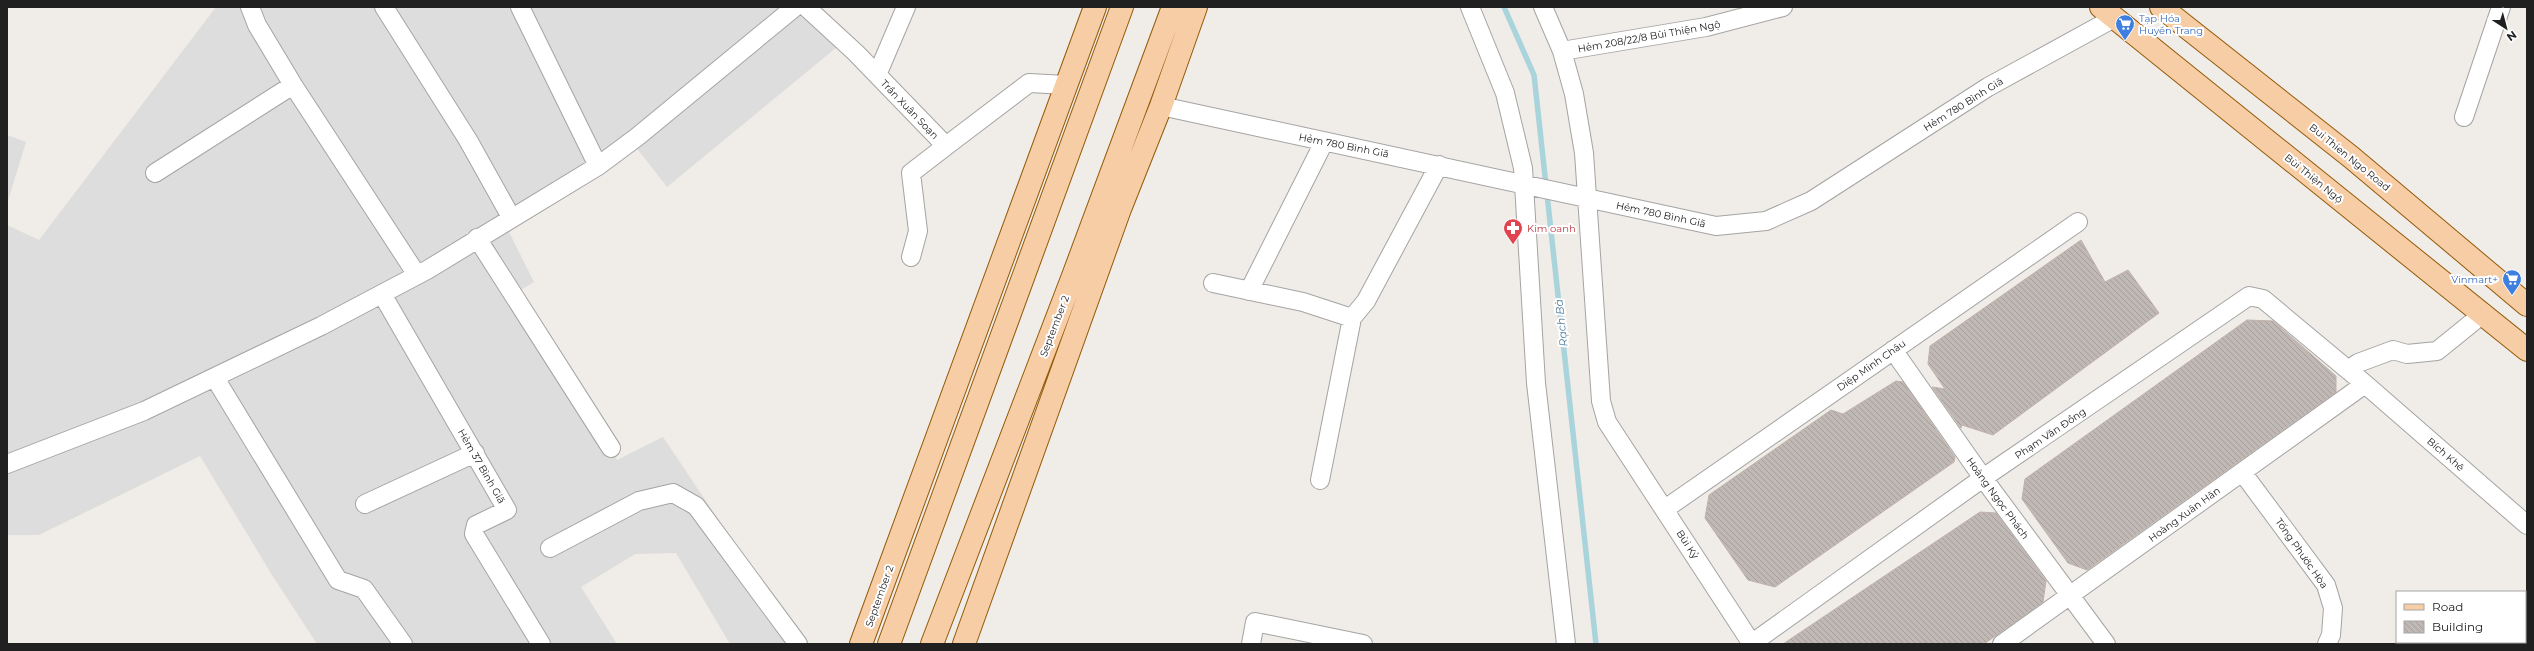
<svg xmlns="http://www.w3.org/2000/svg" width="2534" height="651" font-family="Montserrat,sans-serif">
  <style>
    .residential { fill: #dedddd }
    .lines { fill: none; stroke-linecap: round; stroke-linejoin: round }
    .stream { stroke: #aad4db; stroke-width: 5.5 }
    .building { fill: url(#building-back-hatch); stroke: #c1b2aa }
    .minor-casing { stroke: #a4a4a4; stroke-width: 20 }
    .major-casing { stroke: #935a09; stroke-width: 24 }
    .minor { stroke: #fff; stroke-width: 18 }
    .major { stroke: #f7cda5; stroke-width: 22 }
    .labels { text-anchor: middle; stroke-width: 4; stroke-linejoin: round; paint-order: stroke }
    .shop-label { font-size: 10px; fill: #366cbe; stroke: #fff; text-anchor: start }
    .street-label { font-size: 10px; fill: #202020; stroke: #fff }
    .health-label { font-size: 10px; fill: #be3a42; stroke: #fff; text-anchor: start }
    .water-label { font-size: 11px; font-style: italic; fill: #4b799c; stroke: #fff }
  </style>
  <defs>
    <pattern id="building-back-hatch" width="6" height="6" patternUnits="userSpaceOnUse"><rect width="6" height="6" fill="#c0b8b4"/><path d="M-1 5l2 2M0 0l6 6M5-1l2 2" fill="none" stroke="#a59e9a"/></pattern>
  </defs>
  <rect width="100%" height="100%" fill="#f0ece7"/>
  <path class="residential" d="M216,7H815L848,38L667,187L632,142L508,230L534,282L514,294L617,460L663,437L802,644H730L676,553L635,554L581,587L617,644H317L272,575L200,456L39,535H7V225L39,240Z
    M7,135L26,142L7,204Z"/>
  <g class="lines">
    <path class="stream" d="M1504,7L1534,75L1596,644"/>
  </g>
  <path class="building" d="M2081,240L2105,282L2128,270L2159,313L1993,435L1962,425L1961,428L1932,387L1945,389L1928,364L1930,346Z
    M2247,320L2273,321L2336,376V392L2087,570L2068,563L2022,499L2025,479Z
    M1896,381L1903,382L1955,457L1954,462L1775,587L1748,580L1705,518L1709,495L1831,410L1843,414Z
    M1980,512L1996,513L2046,581L2043,602L1984,644H1783Z"/>
  <g class="lines">
    <g class="minor-casing">
      <path id="minor" d="M250,7L257,25L293,85L417,275
        M384,7L468,140L511,217
        M520,7L598,166
        M806,7L856,53L946,146L1029,83L1066,85
        M1470,7L1505,93L1523,168L1536,383L1566,644
        M1543,7L1562,51L1574,94L1584,153L1601,401L1607,422L1752,644
        M1562,51L1706,27L1783,7
        M877,75L906,7
        M1161,106L1716,226L1766,221L1811,201L1988,87L2114,18
        M2464,117L2501,7
        M155,173L293,85
        M477,238L611,448
        M911,257L918,231L911,173L946,146
        M1213,283L1303,302L1352,318
        M1249,291L1324,142
        M382,294L507,510L476,525L474,534L541,644
        M1893,350L1983,478L2106,644
        M2348,370L2358,363L2393,350L2407,354L2437,351L2484,313
        M215,378L338,580L364,589L403,644
        M7,464L144,411L321,326L427,270L598,166L637,137L795,7
        M2242,472L2326,585L2333,608L2331,635L2327,644
        M1320,480L1352,318L1366,301L1439,165
        M365,504L475,453
        M1665,509L2078,222
        M550,548L639,501L673,493L696,506L798,644
        M1251,644L1255,622L1363,644
        M1751,644L1983,478L2249,296L2263,299L2365,384L2527,525
        M2002,644L2365,384"/>
    </g>
    <g class="major-casing">
      <path id="major" d="M2101,7L2527,350
        M2161,7L2351,157L2527,305
        M861,644L1095,7
        M889,644L1122,7
        M932,644L1073,276L1173,7
        M964,644L1120,209L1161,106L1196,7"/>
    </g>
    <use href="#minor" class="minor"/>
    <use href="#major" class="major"/>
  </g>
  <defs>
    <g id="supermarket-pin" transform="scale(1)"><path d="M0 17L-7.5 6A9.5 9.5 0 1 1 7.5 6Z" fill="#3f7fe0" stroke="#fff"/><path d="M-6-5.5h2.5l.6 2H6L4.5 2H-2.5L-4.4-4H-6ZM-1.5 3.2a1.3 1.3 0 1 0 .1 0ZM3 3.2a1.3 1.3 0 1 0 .1 0Z" fill="#fff"/></g>
    <g id="pharmacy-pin" transform="scale(1)"><path d="M0 17L-7.5 6A9.5 9.5 0 1 1 7.5 6Z" fill="#e0444e" stroke="#fff"/><path d="M-2-6h4v4h4v4h-4v4h-4v-4h-4v-4h4Z" fill="#fff"/></g>
  </defs>
  <g fill-rule="evenodd">
    <use href="#supermarket-pin" x="2125" y="24"/>
    <use href="#pharmacy-pin" x="1513" y="228"/>
    <use href="#supermarket-pin" x="2512" y="279"/>
  </g>
  <g class="labels">
    <g class="shop-label">
      <text x="2139" y="22">Tạp Hóa<tspan x="2139" dy="12">Huyền Trang</tspan></text>
      <text x="2498" y="283" text-anchor="end">Vinmart+</text>
    </g>
    <g class="street-label">
      <text transform="translate(1649 36) rotate(-10)" y="4">Hẻm 208/22/8 Bùi Thiện Ngộ</text>
      <text transform="translate(1963 104) rotate(-32)" y="4">Hẻm 780 Bình Giã</text>
      <text transform="translate(910 109) rotate(46)" y="4">Trần Xuân Soạn</text>
      <text transform="translate(1344 145) rotate(11)" y="4">Hẻm 780 Bình Giã</text>
      <text transform="translate(2350 157) rotate(39)" y="4">Bui Thien Ngo Road</text>
      <text transform="translate(2314 178) rotate(39)" y="4">Bùi Thiện Ngộ</text>
      <text transform="translate(1661 214) rotate(12)" y="4">Hẻm 780 Bình Giã</text>
      <text transform="translate(1054 326) rotate(-69)" y="4">September 2</text>
      <text transform="translate(1871 365) rotate(-35)" y="4">Diệp Minh Châu</text>
      <text transform="translate(2050 433) rotate(-34)" y="4">Phạm Văn Đồng</text>
      <text transform="translate(2446 454) rotate(41)" y="4">Bích Khê</text>
      <text transform="translate(482 466) rotate(60)" y="4">Hẻm 37 Bình Giã</text>
      <text transform="translate(1998 498) rotate(54)" y="4">Hoàng Ngọc Phách</text>
      <text transform="translate(2184 514) rotate(-36)" y="4">Hoàng Xuân Hãn</text>
      <text transform="translate(1688 544) rotate(57)" y="4">Bùi Kỷ</text>
      <text transform="translate(2302 553) rotate(55)" y="4">Tống Phước Hòa</text>
      <text transform="translate(879 596) rotate(-70)" y="4">September 2</text>
    </g>
    <g class="health-label">
      <text x="1527" y="232">Kim oanh</text>
    </g>
    <g class="water-label">
      <text transform="translate(1561 323) rotate(-96)" y="4">Rạch Bà</text>
    </g>
  </g>
  <rect width="2534" height="651" fill="none" stroke="#202020" stroke-width="16"/>
  <rect x="2396" y="591" width="130" height="52" fill="#ffffff" stroke="#a6a6a6"/>
  <rect x="2404" y="604" width="20" height="6" fill="#f7cda5" stroke="#a6a6a6"/>
  <text x="2432" y="611" font-size="12" fill="#202020">Road</text>
  <rect x="2404" y="621" width="20" height="12" fill="url(#building-back-hatch)" stroke="#a6a6a6"/>
  <text x="2432" y="631" font-size="12" fill="#202020">Building</text>
  <g transform="translate(2506 28) rotate(144)" stroke="#ffffff" stroke-width="3" paint-order="stroke">
  <path d="M0-3L7 15L0 10L-7 15Z" fill="#202020"/>
  <text y="-6" font-size="11" font-weight="bold" text-anchor="middle" fill="#202020">N</text>
  </g>
</svg>
